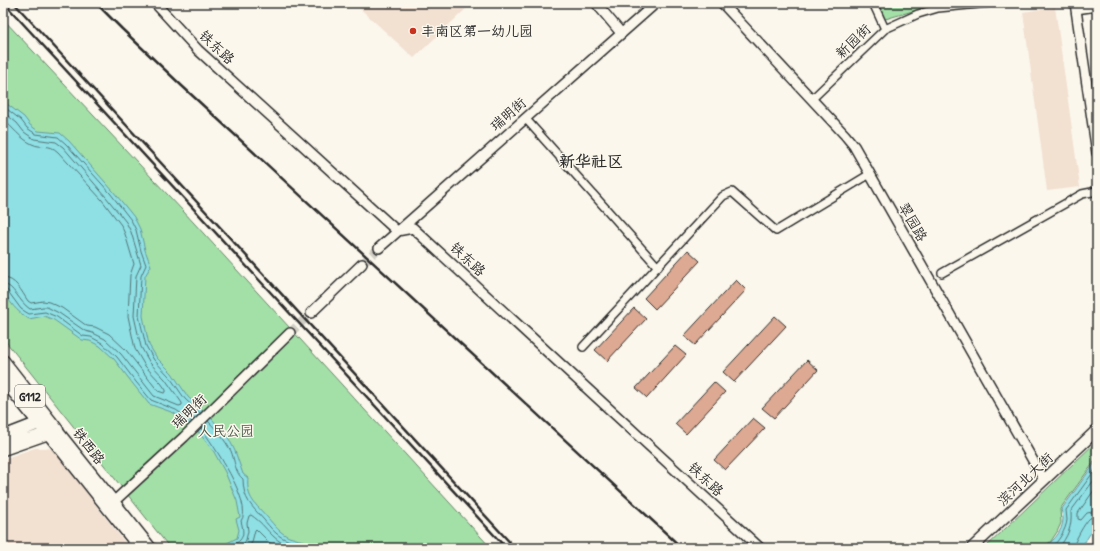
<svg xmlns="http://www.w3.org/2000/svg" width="1100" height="551" font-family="'Patrick Hand','LXGW WenKai TC',sans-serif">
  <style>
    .built { fill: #f2e0d1 }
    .green { fill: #a3e0a7; stroke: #678669 }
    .water { fill: #8ee0e5; stroke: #66989b }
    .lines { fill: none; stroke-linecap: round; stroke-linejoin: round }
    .shore { stroke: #537375; stroke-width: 1 }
    .building { fill: #dea992; stroke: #2b2b2b }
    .tertiary-tunnel { stroke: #d1cec5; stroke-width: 9; stroke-dasharray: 9 4.5; stroke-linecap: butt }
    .minor-casing { stroke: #2b2b2b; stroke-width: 10 }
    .tertiary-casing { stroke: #2b2b2b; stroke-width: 12 }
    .secondary-casing { stroke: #2b2b2b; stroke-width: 13 }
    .trunk-casing { stroke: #2b2b2b; stroke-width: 15 }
    .minor { stroke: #fbf7ec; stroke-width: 7 }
    .tertiary { stroke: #fbf7ec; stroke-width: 9 }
    .secondary { stroke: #fbf7ec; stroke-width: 10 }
    .trunk { stroke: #fbf7ec; stroke-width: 12 }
    .rail { stroke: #2b2b2b; stroke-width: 2.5 }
    .poi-dot { fill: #c8321e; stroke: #fbf7ec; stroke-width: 1.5 }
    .labels { text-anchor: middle; stroke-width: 3; stroke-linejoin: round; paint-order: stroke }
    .shield { fill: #fbf7ec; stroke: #696865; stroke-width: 1 }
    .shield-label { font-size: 13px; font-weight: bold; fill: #2b2b2b }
    .poi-label { font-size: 14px; fill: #2b2b2b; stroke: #fbf7ec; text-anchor: start }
    .street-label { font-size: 14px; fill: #2b2b2b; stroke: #fbf7ec }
    .park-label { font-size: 14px; fill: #49584a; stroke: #fbf7ec }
    .quarter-label { font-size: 16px; font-weight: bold; fill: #2b2b2b; stroke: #fbf7ec }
  </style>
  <rect width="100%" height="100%" fill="#fbf7ec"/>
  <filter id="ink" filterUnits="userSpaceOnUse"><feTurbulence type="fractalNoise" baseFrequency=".025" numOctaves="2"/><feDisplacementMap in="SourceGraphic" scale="8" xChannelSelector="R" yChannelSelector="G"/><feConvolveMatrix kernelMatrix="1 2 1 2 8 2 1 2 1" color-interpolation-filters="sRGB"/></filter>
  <g filter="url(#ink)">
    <path class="built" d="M354,3H472L414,58Z
      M1055,7L1080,187L1047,191L1023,12Z
      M35,448H46L53,449L129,548H3V459Z"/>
    <path class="green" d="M872,3H929L930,6L882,20Z
      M3,19L183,211L491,548H170L3,338Z
      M1097,441V458L1060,509L1061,523L1057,532L1051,541L1045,546L1038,548H985Z"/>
    <path class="water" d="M3,101L24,117L30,125L38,131L60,133L69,141L113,191L134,217L140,229L145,250L151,266L145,276L143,316L149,345L157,358L172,373L188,397L212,419L228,437L235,451L243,474L248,478C246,499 256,504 268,518C274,525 280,533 289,537C301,541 315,543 328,548H217L237,538L239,530L236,519L240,517L237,501L225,472L214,452L197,430L174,413L149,404L133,384L114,359L100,346L90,341L82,340L54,320L44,316L29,319C16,311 10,303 3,290Z
      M1097,460V523L1081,548H1040C1051,545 1063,532 1063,519C1063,516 1062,513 1061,510Z"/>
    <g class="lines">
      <path class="shore" d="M3,106L21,120L27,128L36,134L58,137L66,144L110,193L131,220L136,230L141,251L146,265L141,276L139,316L146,346L154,360L169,376L185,399L200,413
        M3,112L17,123L24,132L34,139L56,142L63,147L106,197L126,222L131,232L141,265L136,276L134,316L141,347L150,363L165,379L182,403V405L179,406L154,396L121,354L105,339L93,333L85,331L59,313L47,307H43L30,309C19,302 14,285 3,284
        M3,119C12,127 21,139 32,144C42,149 49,143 58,152L102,200L121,225L125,234L134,264L130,275L128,316L135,349L145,366L161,383L166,390V392L164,393L158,391L126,350L109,334L95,327L87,326L62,308L49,302L43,301L31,303L28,301C21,291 16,278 3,278
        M3,289L7,290L21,309L29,314L45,312L57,317L83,336L91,337L102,343L117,357L136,382L151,400L176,410L192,421
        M208,421C217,430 225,440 231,451C235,461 235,473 243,479C243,500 252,506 264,520C270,527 276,535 285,539C294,544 305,545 315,548
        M201,428C212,443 254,504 241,521C246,539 241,541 227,548
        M1097,486L1078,513V519L1081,520L1087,513L1097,511
        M238,548L243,545L246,540L248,531L247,523L249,516L251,515C270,528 270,541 295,548
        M249,548L252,542L255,530L256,529L270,543L278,548
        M1051,548C1058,542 1066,530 1067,520C1067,517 1066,513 1066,510L1097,467
        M1059,548C1068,535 1072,528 1071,511L1097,476
        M1073,548C1074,542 1085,522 1090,518C1093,517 1094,517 1097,517"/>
    </g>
    <path class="building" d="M688,250L700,261L655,309L644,298Z
      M736,280L746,290L695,345L684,336Z
      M634,308L646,319L607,361L595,350Z
      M775,316L786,326L734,382L723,372Z
      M675,346L686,355L647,398L636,388Z
      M807,360L818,370L774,418L762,408Z
      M714,382L725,392L686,434L675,424Z
      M753,418L765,428L725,470L714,460Z"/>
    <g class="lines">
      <path class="tertiary-tunnel" d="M362,264L379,248
        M290,333L311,313"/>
      <g class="minor-casing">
        <path id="minor" d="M873,3L885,29
          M1076,10L1097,7
          M812,99L885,29L918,14L938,8L990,3
          M525,118L658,267
          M942,273L1082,194L1097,191
          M583,347L723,196L732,192L776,231L870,174"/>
      </g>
      <g class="tertiary-casing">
        <path id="tertiary" d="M155,3L198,50L397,231L413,228L760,548
          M596,3L621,33
          M722,3L845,135L854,146L1044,480
          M1075,3L1097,153
          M379,248L656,3
          M311,313L362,264
          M109,506L184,437L290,333"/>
      </g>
      <g class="secondary-casing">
        <path id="secondary" d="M57,430L151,548
          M48,434L139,548
          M972,548L1097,430"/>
      </g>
      <g class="trunk-casing">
        <path id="trunk" d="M3,361L57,430L3,449
          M3,378L48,434
          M3,437L47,420"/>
      </g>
      <use href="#minor" class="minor"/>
      <use href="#tertiary" class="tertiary"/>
      <use href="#secondary" class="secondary"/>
      <use href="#trunk" class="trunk"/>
      <path class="rail" d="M4,3L506,548
        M14,3L515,548
        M96,3L122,29L182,86L682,548"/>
    </g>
  </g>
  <circle class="poi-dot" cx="413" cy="31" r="4"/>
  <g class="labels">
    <rect class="shield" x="15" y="385" width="30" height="22" rx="3"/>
    <g class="shield-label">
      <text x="30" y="401">G112</text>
    </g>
    <g class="poi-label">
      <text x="421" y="36">丰南区第一幼儿园</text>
    </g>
    <g class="street-label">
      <text transform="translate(853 41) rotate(-44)" y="5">新园街</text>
      <text transform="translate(217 47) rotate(43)" y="5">铁东路</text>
      <text transform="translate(508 114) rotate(-41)" y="5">瑞明街</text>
      <text transform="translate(913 222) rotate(60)" y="5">翠园路</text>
      <text transform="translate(468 259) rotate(43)" y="5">铁东路</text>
      <text transform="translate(189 411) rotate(-44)" y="5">瑞明街</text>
      <text transform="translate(89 446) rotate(52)" y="5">铁西路</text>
      <text transform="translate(706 479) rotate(43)" y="5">铁东路</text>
      <text transform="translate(1025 479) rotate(-43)" y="5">滨河北大街</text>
    </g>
    <g class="park-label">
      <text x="226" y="436">人民公园</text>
    </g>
    <g class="quarter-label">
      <text x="591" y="167">新华社区</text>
    </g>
  </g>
  <rect width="1100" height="551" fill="none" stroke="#fbf7ec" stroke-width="16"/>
  <rect x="8" y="8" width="1084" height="535" fill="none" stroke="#2b2b2b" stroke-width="1.5" filter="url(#ink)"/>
</svg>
